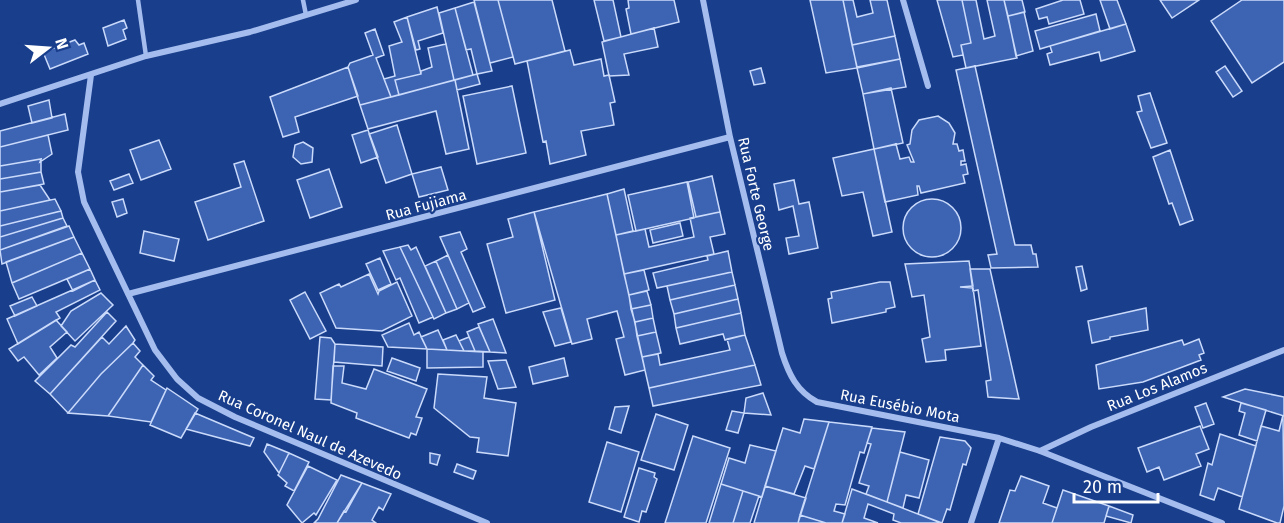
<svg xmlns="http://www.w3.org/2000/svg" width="1284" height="523" font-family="'Fira Sans',sans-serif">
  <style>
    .building { fill: #3d63b3; stroke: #cadafa; stroke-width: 1.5 }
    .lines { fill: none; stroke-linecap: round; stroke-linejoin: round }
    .service { stroke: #a4bdee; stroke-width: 4.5 }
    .minor { stroke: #a4bdee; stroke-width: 6 }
    .labels { text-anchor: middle; stroke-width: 4.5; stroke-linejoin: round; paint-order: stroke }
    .street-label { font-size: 15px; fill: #fff; stroke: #193e8c }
  </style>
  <rect width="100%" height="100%" fill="#193e8c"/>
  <path class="building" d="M474,0H498L513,57L490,63Z
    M498,0H552L565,51L515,64Z
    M594,0H613L621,37L604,41Z
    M628,0H674L679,22L631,34L626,9L629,8Z
    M810,0H843L857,68L826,73Z
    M843,0H853L857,17L873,13L870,0H887L895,36L852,45Z
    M937,0H962L971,43L961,45L963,55L953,57Z
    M962,0H976L984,39L995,36L987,0H1004L1017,58L966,68L961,45L971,43Z
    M1004,0H1022L1025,12L1008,16Z
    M1063,0H1080L1084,14L1049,24L1047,17L1039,19L1036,9Z
    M1100,0H1117L1126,24L1110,29Z
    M1160,0H1199L1172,18Z
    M1242,0H1284V62L1252,83L1211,21Z
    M474,2L492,71L477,74L471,49L466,50L455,8Z
    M437,7L443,33L418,41L420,49L416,50L407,17Z
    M455,8L473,75L454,80L439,13Z
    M1024,12L1033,51L1016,56L1008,16Z
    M1096,14L1100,31L1040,49L1035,31Z
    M407,17L421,74L395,80L399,95L391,97L384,79L395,76L389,46L402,42L394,22Z
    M124,20L127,28L123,30L126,39L108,46L103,28Z
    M1126,24L1135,51L1101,61L1099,52L1050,65L1047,54L1052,52L1050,46Z
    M654,28L658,47L624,54L629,75L609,76L602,42Z
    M375,29L384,55L376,58L391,97L360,105L348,67L350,63L373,55L365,33Z
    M895,36L900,59L857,67L852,45Z
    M75,40L79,45L84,43L88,54L50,69L43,52Z
    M446,44L454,80L399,95L395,80L421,74V71L432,67L428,48Z
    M570,50L574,65L601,59L604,76L609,75L615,102L610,103L614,125L581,131L586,155L550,164L546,141L543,142L527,61Z
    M900,59L906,87L863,94L857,68Z
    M975,66L1015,245H1031L1033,254H1036L1038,267L991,268L988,255L997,254L956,70Z
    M1225,66L1242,91L1233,97L1216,72Z
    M348,67L358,96L295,117L299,132L283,137L270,97Z
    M761,68L765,83L754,85L750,71Z
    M477,74L480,84L457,90L455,80Z
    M455,80L469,149L446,154L436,111L368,129L360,105Z
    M512,86L526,153L477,164L463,96Z
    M891,88L903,143L874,149L863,94Z
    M1150,93L1167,143L1151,148L1137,112L1142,111L1138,96Z
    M49,100L52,118L32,123L28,106Z
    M65,114L68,130L0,147V131Z
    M938,116L949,123L955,133L953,144H957L959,151L963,150L965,161H961V165L966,164L968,174L963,175L965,183L921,193L919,186H917L918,195L885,202L874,149L896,144L900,159L909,157L911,162H914L907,145L910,144L912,130L919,120Z
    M397,125L412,174L386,183L369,134Z
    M368,130L378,157L361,163L352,135Z
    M48,135L52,154L40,162L41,159L0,166V147Z
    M159,140L171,169L141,180L130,150Z
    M303,142L313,148L312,162L301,164L293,157L295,145Z
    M874,149L892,232L873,236L863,192L842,196L833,158Z
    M1170,150L1193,220L1180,225L1172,203L1169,204L1153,157Z
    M41,159V172L0,179V166Z
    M244,161L264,221L208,240L195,202L241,187L234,164Z
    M441,167L448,190L419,197L412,174Z
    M329,169L342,207L310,218L297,180Z
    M41,172L44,184L0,192V179Z
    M129,174L133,183L114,190L110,181Z
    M712,176L720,212L696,217L688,182Z
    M794,180L799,204L809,202L818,248L789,254L786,238L799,236L793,206L779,210L774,184Z
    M687,182L694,218L636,231L628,195Z
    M40,185L50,200L0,211V192Z
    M624,189L633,231L616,235L607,194Z
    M607,194L645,370L625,375L616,339L624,337L617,311L587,319L592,339L572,344L534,212Z
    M903 228a29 29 0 1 1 58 0a29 29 0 1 1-58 0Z
    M55,199L61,211L0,226V211Z
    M123,199L127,213L117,217L112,202Z
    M61,211L63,218L0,237V226Z
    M534,212L555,300L506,313L487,244L513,237L508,219Z
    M720,212L725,234L710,237L714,254L624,274L616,235L645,229L649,247L694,237L690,218Z
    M63,218L67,226L0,250V237Z
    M680,223L683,236L653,243L650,230Z
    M69,226L74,237L2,264L0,250Z
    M144,231L179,239L174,261L140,253Z
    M460,232L467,249L461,252L485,307L473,312L440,237Z
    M74,237L82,253L12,283L6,262Z
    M408,245L411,250L416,247L446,313L434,319L400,247Z
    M400,247L433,317L419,323L400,278L396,280L383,251Z
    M728,251L732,272L657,288L653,273L708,260L707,256Z
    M82,253L90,269L19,299L12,283Z
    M448,255L469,303L457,309L436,261Z
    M380,258L391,284L378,290L366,264Z
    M436,261L457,309L446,313L425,266Z
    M969,261L973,286L960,287L973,288L981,346L945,350L946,360L926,362L922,339L930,337L924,295L912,297L905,264Z
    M1082,266L1087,289L1081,291L1076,267Z
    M90,269L95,280L73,291L67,279Z
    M970,269H990L1019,399L988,397L986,381L991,380L978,290L973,291Z
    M644,270L649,290L629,295L624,274Z
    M732,272L735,285L670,300L667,286Z
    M369,274L378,294L379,291L397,282L412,316L382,331L336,328L320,293L339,284L341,287Z
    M95,280L100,290L56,312L60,318L18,344L7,319Z
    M880,282H890L895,307L886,309V312L832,323L828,299L832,298L831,292Z
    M735,285L738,299L674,314L670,300Z
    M647,291L651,305L631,309L629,295Z
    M305,292L326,331L310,339L290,300Z
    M101,293L113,305L75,341L61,326L71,311Z
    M32,297L37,306L15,316L10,306Z
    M738,299L741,313L676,328L674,314Z
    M651,305L653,318L635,322L631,309Z
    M561,308L571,342L555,346L543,312Z
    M1146,308L1148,330L1110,337V339L1092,343L1088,321Z
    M107,312L116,321L50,394L35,381L71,345L75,347Z
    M741,313L745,335L725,340L723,334L680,344L676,328Z
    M653,318L656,332L637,336L635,322Z
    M493,319L506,353L490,352L478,324Z
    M56,320L67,332L50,347L57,358L39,375L24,357L18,361L9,349Z
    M409,323L414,335L419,332L427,349L388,347L382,335Z
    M126,326L135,340L133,343L101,374L68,413L50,394L102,337L109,344Z
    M479,327L490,352L475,351L467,332Z
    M438,330L447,350L427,349L421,337Z
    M656,332L661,353L642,357L637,336Z
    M456,335L464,351L447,350L443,340Z
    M745,335L755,365L649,388L642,357L658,354L660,365L730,350L727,339Z
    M320,337L331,338L335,344L331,400L315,399Z
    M469,337L475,351H464L459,341Z
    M1199,339L1204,353L1199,355L1201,360L1143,382L1099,389L1096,365L1182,340L1184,345Z
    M133,343L140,351L135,357L143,365L108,416L68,413L101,374Z
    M335,344L383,347L382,366L334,362Z
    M427,349L483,352V367L427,368Z
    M392,358L420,368L416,381L387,371Z
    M564,358L568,376L533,384L529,367Z
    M506,360L516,387L498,389L488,361Z
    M143,365L154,376L151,380L166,390L151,422L108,416Z
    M755,365L761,385L653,406L649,388Z
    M333,366H344L342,383L366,389L374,369L427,389L416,417L422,418L416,435L411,433L409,438L356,418L357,413L331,403Z
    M438,374L487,377L484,398L516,403L508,456L477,452L479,438L470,437L434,408Z
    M167,388L198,409L181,438L150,425Z
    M1245,389L1284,397V416L1223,397Z
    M763,393L771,415L744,413L746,398Z
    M1206,403L1214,424L1203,428L1195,407Z
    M1241,403L1266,410L1257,441L1239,435L1245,413L1239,411Z
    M629,406L621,433L609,429L615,407Z
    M732,411L744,413L738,433L726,430Z
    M195,413L254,438L250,446L186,429Z
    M656,414L688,425L674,470L641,460Z
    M1283,415L1284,506L1280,523H1277L1239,509L1261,426L1279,431Z
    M804,419L829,422L814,469L805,466L794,494L765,486L783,428L800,433Z
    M829,422L872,427L864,453L860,452L845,505L836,504L834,511L845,514L842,523H826L800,515Z
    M1200,426L1209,449L1196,454L1201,466L1164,480L1159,467L1147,472L1138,448Z
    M872,428L905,432L887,502L866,494L869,486L859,483L871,444L867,443Z
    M1220,434L1256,446L1242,497L1218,488L1214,500L1200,495L1208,463L1212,465Z
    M693,436L730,448L706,523H665Z
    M940,437L965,441L971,448L966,465L963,464L950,510L947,509L942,523L918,514Z
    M607,442L639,452L621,512L589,502Z
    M267,444L289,453L279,473L264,452Z
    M750,445L776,451L762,497L721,484L729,458L745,463Z
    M900,452L929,460L919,498L906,495L903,508L887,502Z
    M289,453L309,462L294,491L285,486L287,483L278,475Z
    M430,453L440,455L437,465L430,463Z
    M457,464L476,471L473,479L454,472Z
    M308,466L337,480L316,515L314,513L302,523L287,505Z
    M639,468L655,473L654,477L657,479L646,512L642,511L639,522L624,517Z
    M341,475L362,483L337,523H314L318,519Z
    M1021,476L1049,486L1043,503L1057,508L1052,523H999L1010,490L1015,491Z
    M362,483L391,494L383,510L379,507L372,520L376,523H337L344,511L346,512Z
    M721,484L743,491L733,523H709Z
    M765,486L806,498L798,523H754Z
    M852,489L887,502L941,523H901L893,520L894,514L868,504L864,518L878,523H842Z
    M1063,490L1109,506L1104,523H1052Z
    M743,491L759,496L750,523H733Z
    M1109,506L1133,515L1131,523L1106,516Z
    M800,515L826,523H798Z"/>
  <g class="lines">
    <path class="service" d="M138,0L146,56
      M303,0L306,15"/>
    <path class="minor" d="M703,0L730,137L782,353C789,375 797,391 817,402L999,438L1040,451L1222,523
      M903,0L928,86
      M91,75L78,172L84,202L155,350L177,379L198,398L235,417L487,523
      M0,104L146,56L250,32L356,0
      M128,294L730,137
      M1040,451L1091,427L1284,350
      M971,523L999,438"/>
  </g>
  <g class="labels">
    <g class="street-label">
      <text transform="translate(756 194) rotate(77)" y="5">Rua Forte George</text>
      <text transform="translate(426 205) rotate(-15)" y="5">Rua Fujiama</text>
      <text transform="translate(1157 387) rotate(-22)" y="5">Rua Los Alamos</text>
      <text transform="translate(900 406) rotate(11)" y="5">Rua Eusébio Mota</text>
      <text transform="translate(310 435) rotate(24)" y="5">Rua Coronel Naul de Azevedo</text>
    </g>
  </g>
  <g transform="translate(48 48) rotate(73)" stroke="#193e8c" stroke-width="4.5" paint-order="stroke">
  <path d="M0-4.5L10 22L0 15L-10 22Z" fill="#ffffff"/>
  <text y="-9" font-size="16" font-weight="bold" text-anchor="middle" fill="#ffffff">N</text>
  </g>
  <path d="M1074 493v9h84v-9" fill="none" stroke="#ffffff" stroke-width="3"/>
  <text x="1083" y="493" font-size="18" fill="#ffffff" stroke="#193e8c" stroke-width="4.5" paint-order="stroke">20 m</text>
</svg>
